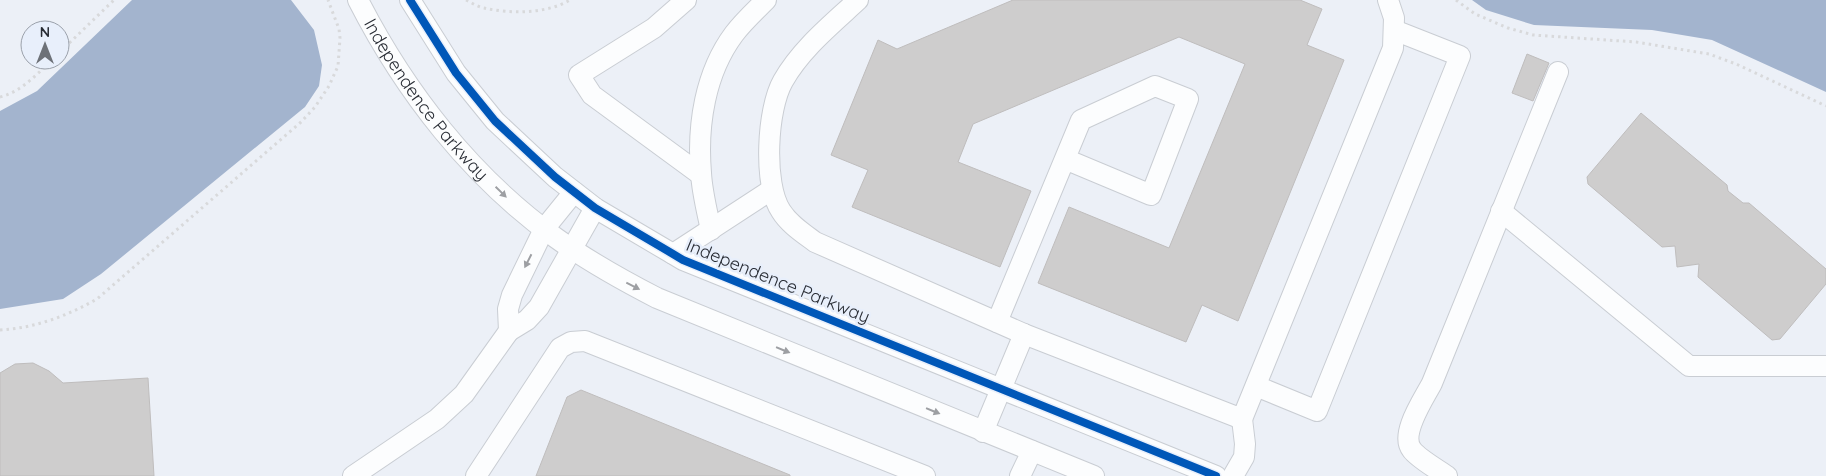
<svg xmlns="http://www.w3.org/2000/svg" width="1826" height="476" font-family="Quicksand,sans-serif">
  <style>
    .water { fill: #a3b4ce }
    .building { fill: #cecdcd; stroke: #bfbdbd }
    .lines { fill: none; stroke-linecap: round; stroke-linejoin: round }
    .minor-casing { stroke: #c9cdd3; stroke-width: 22 }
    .path { stroke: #d8d9db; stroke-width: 3; stroke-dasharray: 2.5 4; stroke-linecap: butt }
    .minor { stroke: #fcfdfe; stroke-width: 20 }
    .cycleway-casing { stroke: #e8effb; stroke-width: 11 }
    .cycleway { stroke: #0057b8; stroke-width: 8 }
    .oneway { fill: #9d9fa3 }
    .labels { text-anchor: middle; stroke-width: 5; stroke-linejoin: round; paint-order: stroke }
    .street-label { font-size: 18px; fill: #282c34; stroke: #e8effb }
  </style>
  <rect width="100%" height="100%" fill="#ecf0f7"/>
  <path class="water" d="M132,0H291L314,30L322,65L319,86L305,107L101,274L63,299L0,309V111L37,91Z
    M1472,0H1826V92L1712,40L1652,30L1534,25L1486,10Z"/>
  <path class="building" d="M1013,0H1300L1322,9L1307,45L1344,60L1238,321L1202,305L1186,342L1038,283L1069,207L1169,248L1245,64L1179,37L973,124L958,162L1031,191L1000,267L852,207L868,170L831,155L878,40L897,49Z
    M1527,54L1549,63L1533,101L1512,93Z
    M1641,113L1727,185L1728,191L1743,203H1749L1826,269V284L1780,339L1772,340L1698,277L1699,264L1677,267L1675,246L1662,247L1588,184L1587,177Z
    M33,363L49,371L63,383L148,378L154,476H0V373L15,364Z
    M581,390L790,475V476H536L567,397Z"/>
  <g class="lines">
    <g class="minor-casing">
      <g id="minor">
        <path id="s1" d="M358,0C405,92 471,177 556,238C588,261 622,280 657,298L1094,476"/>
        <path d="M410,0L456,73L495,121L555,177L595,208L673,254L683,260L1216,476"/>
        <path d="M686,0L654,28L579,75L592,95L701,175"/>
        <path d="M858,0C832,24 801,49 783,81C767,109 763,184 781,211C789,224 803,233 815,242L1024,334L1242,419L1393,48L1394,18L1388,0"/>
        <path d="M574,192L544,229L512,295L508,309L509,331L527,320L539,307L595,208"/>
        <path d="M1501,211L1689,366H1826"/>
        <path d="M711,230C707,211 702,192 701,173C697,125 705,73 734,34C743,22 755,11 766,0"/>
        <path d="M673,254L771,190"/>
        <path d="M997,322L1081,120L1155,86L1188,99L1151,195L1065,159"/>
        <path d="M1256,386L1317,411L1460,56L1394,30"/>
        <path d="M983,432L1024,334"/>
        <path d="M353,476L437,419L464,394L509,331"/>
        <path d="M476,476L560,348L571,342L585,341L925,476"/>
        <path d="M1020,476L1032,451"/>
        <path d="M1233,476L1244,457L1245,444L1242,419"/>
        <path d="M1447,476C1437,469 1419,459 1412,450C1399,434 1424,399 1432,383L1558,72"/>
      </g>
    </g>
    <path class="path" d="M466,0C472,3 478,7 484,8C511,14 546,14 570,0
      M1456,0L1475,14L1508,28L1533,35L1636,42L1709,54L1736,64L1826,106
      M60,52L114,0
      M0,97C21,92 36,75 52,60
      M0,330C35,328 67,316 97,299L301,122L315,107L329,86L338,66L340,38L339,29L328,0"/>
    <use href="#minor" class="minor"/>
    <g class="cycleway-casing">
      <path id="cycleway" d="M410,0L456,73L495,121L555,177L595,208L673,254L683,260L1216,476"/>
    </g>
    <use href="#cycleway" class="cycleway"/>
  </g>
  <defs><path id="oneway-solid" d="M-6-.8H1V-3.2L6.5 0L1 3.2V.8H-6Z" transform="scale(1.25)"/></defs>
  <g class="oneway">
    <use href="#oneway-solid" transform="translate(501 192) rotate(44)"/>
    <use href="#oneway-solid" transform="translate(528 261) rotate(117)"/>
    <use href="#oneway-solid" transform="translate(633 286) rotate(27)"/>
    <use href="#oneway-solid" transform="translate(783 350) rotate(22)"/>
    <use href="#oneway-solid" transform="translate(933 411) rotate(22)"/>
  </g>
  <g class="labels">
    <g class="street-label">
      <text dy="6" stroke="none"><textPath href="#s1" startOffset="121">Independence Parkway</textPath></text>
      <text transform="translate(778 281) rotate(22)" y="6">Independence Parkway</text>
    </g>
  </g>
  <g transform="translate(45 45)"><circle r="24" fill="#e8effb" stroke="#9ba1ab"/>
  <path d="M0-4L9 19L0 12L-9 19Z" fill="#6d7178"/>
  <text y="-8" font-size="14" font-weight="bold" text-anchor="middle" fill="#282c34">N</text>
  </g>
</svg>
